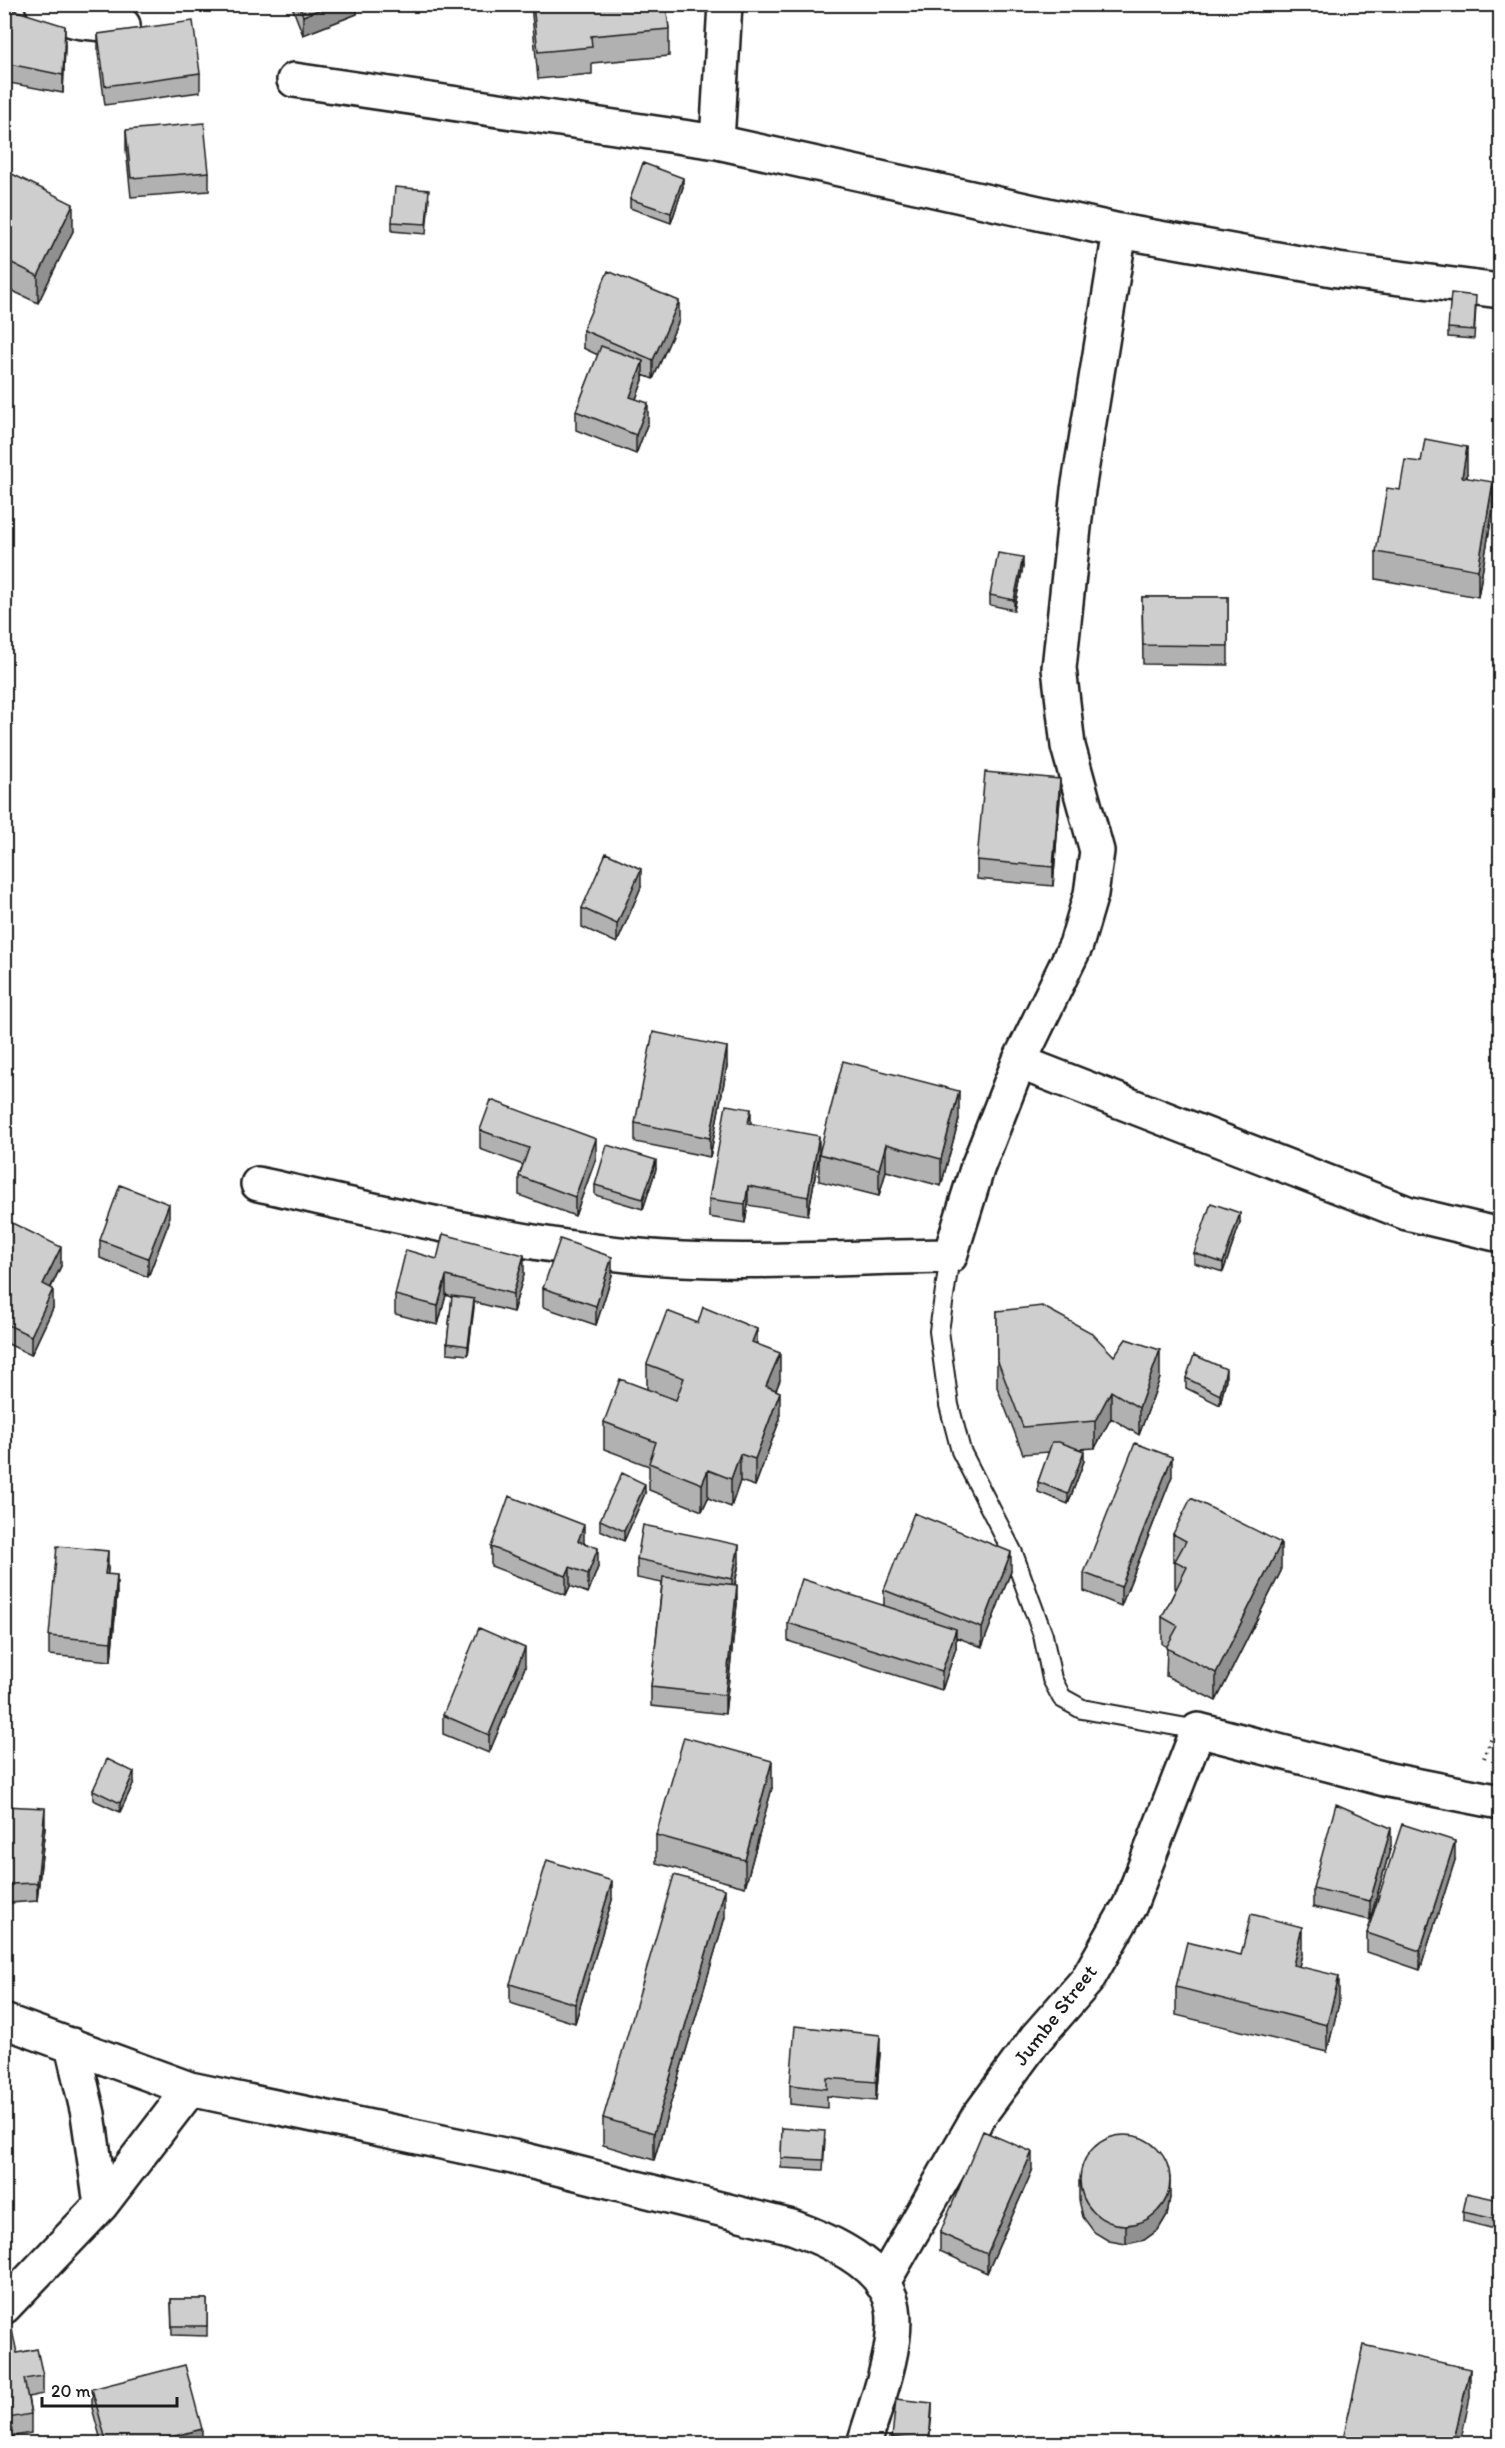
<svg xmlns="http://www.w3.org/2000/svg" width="1505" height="2448" font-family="Itim,sans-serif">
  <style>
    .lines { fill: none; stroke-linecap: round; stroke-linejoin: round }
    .service-casing { stroke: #1c1c1c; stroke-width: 22 }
    .minor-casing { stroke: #1c1c1c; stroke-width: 38 }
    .path { stroke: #1c1c1c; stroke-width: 4; stroke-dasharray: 1.5 4.5; stroke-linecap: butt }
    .service { stroke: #fff; stroke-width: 18 }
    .minor { stroke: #fff; stroke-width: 33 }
    .wall { fill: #b1b1b1; stroke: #1c1c1c; stroke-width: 1.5 }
    .shaded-wall { fill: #909090; stroke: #1c1c1c; stroke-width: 1.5 }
    .building { fill: #cecece; stroke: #1c1c1c; stroke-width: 1.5 }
    .labels { text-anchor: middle; stroke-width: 4.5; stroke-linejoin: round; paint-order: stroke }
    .street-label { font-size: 21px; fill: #1c1c1c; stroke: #fff }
  </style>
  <rect width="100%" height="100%" fill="#fff"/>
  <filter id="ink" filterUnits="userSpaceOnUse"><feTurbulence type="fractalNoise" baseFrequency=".0167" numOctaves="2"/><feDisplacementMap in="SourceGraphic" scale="12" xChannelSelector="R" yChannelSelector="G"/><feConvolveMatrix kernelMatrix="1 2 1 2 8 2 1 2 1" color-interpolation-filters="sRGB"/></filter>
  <g filter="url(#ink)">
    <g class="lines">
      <g class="service-casing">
        <path id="service" d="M950,1256L939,1331L949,1405L961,1451L1013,1553L1043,1635L1052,1679L1062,1698L1082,1709L1198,1730"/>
      </g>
      <g class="minor-casing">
        <path id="minor" d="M42,4C65,25 94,23 123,25
          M294,80L717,142L1120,231L1338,270L1500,291
          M717,142L725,4
          M1019,1062L1407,1213L1500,1235
          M258,1184C380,1211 503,1242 628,1255C735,1266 842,1257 950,1256L977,1169L1019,1062L1076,945L1091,894L1097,851L1068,746L1059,668L1078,490L1120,231
          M4,2021L190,2089L513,2157L792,2227C828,2240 886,2265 893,2308C899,2346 875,2407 864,2444
          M72,2045L88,2114L101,2205
          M882,2284L978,2117L1036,2038L1087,1980L1130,1905L1198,1730L1389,1780L1500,1802
          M4,2307L101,2205L190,2089"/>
      </g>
      <path class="path" d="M1484,1758L1500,1717"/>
      <use href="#service" class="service"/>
      <use href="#minor" class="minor"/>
    </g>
    <path class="wall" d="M291,4H357V14L303,35Z
      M531,4H666L669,29V56L592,63V74L538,79Z
      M4,7L65,45L63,93L4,82Z
      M98,34L200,73V92L105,105L98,53Z
      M126,130L209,172V191L131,197L126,149Z
      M4,170L73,231L38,303L4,287Z
      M683,187L671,223L630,208V199Z
      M429,199L426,234L392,231V222Z
      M1476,305L1474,339L1448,337V328Z
      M679,320L653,379L643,375V380L636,399L648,422L636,454L576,430V411L598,355L583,348V330Z
      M1467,474V477L1493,509L1478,597L1376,579V552L1400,490Z
      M1023,567L1014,610L990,605V595Z
      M1142,597H1228V665L1143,664Z
      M1060,798L1053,886L977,879V860Z
      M641,887L617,943L582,927V908Z
      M727,1066L710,1157L635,1142V1123Z
      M959,1119L941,1186L886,1171L879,1196L819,1181V1154Z
      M751,1124L819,1155L808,1215L748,1205L745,1223L709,1217V1199Z
      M480,1130L596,1158L575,1216L519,1195V1176L523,1165L480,1149Z
      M656,1169L643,1209L595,1195V1185Z
      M4,1219L61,1266L51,1288L53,1308L31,1355L4,1342Z
      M169,1222L148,1277L100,1258V1240Z
      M1240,1223L1223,1272L1194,1263V1253Z
      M437,1259L524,1274L513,1312L474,1302L468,1355L447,1353V1343L452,1297L446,1295L438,1325L395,1314V1295Z
      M612,1275L596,1325L543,1307V1288Z
      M997,1311L1114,1356L1160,1378L1139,1435L1111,1418L1095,1448L1079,1449L1084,1461L1068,1504L1038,1492V1482L1049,1452L1023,1454L997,1387Z
      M698,1323L757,1345L780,1380L776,1390L780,1419L755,1486L740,1481L731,1507L708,1498L702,1511L649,1490V1466L604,1449V1422L647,1389V1364Z
      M1186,1378L1226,1379L1220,1405L1186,1388Z
      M1172,1476L1121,1606L1084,1591V1573Z
      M645,1493L624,1541L600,1530V1520Z
      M1173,1534L1281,1571L1216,1701L1166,1676L1167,1647L1162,1644V1617L1176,1589L1175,1588V1562L1173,1561Z
      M584,1543L598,1567L588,1593L570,1586L566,1595L491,1566V1547Z
      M637,1559L739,1563L735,1585L737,1604L725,1714L651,1706V1687L662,1583L637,1578Z
      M108,1570L107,1575L117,1594L111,1661L49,1655V1636Z
      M1011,1571L982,1647L956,1637V1648L942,1690L788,1641V1623L884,1605V1590Z
      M525,1667L489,1753L443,1734V1715Z
      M134,1782L120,1812L93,1800V1790Z
      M772,1788L745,1887L656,1863V1835Z
      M4,1806L45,1827L37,1901L10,1903L9,1915H4Z
      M1391,1846L1370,1920L1313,1907V1888Z
      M1455,1860L1420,1970L1367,1952V1933Z
      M612,1900L575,2023L510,2003V1984Z
      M725,1917L654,2160L603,2145V2118Z
      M1302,1954L1299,1966L1339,2003L1327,2052L1176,2015V1987L1241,1955Z
      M880,2053L876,2101L827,2096V2108L790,2104V2085Z
      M782,2128L825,2140L823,2170L781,2168Z
      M1032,2171L987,2273L940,2251V2233Z
      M1079,2181L1170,2197L1167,2215L1158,2230L1144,2240L1126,2244L1109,2241L1094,2232L1083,2217L1079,2200Z
      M1499,2210L1495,2229L1463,2221V2212Z
      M171,2299H207V2336L172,2335Z
      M4,2331L17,2353L43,2376V2394L28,2397L31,2414V2433L9,2437L4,2416Z
      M92,2389L202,2444H102L92,2408Z"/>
    <path class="shaded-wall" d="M333,4H357V14L303,35V16Z
      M65,26V45L63,93V75Z
      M683,178V187L671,223V213Z
      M73,204V231L38,303V276Z
      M679,301V320L653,379V360Z
      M643,361V380L630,415V397Z
      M648,403V422L636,454V435Z
      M1467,447V474L1462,504V477Z
      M1493,482V509L1478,597V570Z
      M1023,557V567L1014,610V600Z
      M1060,779V798L1053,886V867Z
      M641,869V887L617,943V924Z
      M727,1047V1066L710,1157V1138Z
      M959,1091V1119L941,1186V1159Z
      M751,1109V1128L748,1123Z
      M819,1136V1155L808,1215V1197Z
      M596,1139V1158L575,1216V1197Z
      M886,1144V1171L879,1196V1169Z
      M656,1160V1169L643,1209V1199Z
      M748,1186V1205L745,1223V1204Z
      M169,1204V1222L148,1277V1258Z
      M1240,1213V1223L1223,1272V1263Z
      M61,1247V1266L43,1303V1284Z
      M524,1255V1274L513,1312V1294Z
      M612,1257V1275L596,1325V1306Z
      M446,1276V1295L438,1325V1306Z
      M53,1289V1308L31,1355V1336Z
      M474,1299V1308L468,1355V1346Z
      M757,1329V1356L752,1342Z
      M1160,1350V1378L1139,1435V1408Z
      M780,1353V1380L766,1414V1386Z
      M1226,1369V1379L1220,1405V1395Z
      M1111,1391V1418L1095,1448V1421Z
      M780,1392V1419L755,1486V1459Z
      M1084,1451V1461L1068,1504V1494Z
      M740,1454V1481L731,1507V1479Z
      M1172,1457V1476L1121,1606V1587Z
      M708,1470V1498L702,1511V1484Z
      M645,1484V1493L624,1541V1531Z
      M8,1486V1505L4,1540V1521Z
      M584,1525V1544L578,1541Z
      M1281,1543V1571L1216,1701V1673Z
      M739,1545V1563L732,1597V1579Z
      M598,1548V1567L588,1593V1574Z
      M108,1551V1570L105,1593V1574Z
      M1011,1552V1571L982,1647V1628Z
      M570,1567V1586L566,1595V1576Z
      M117,1575V1594L111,1661V1642Z
      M737,1585V1604L725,1714V1695Z
      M956,1629V1648L942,1690V1671Z
      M525,1648V1667L489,1753V1735Z
      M772,1761V1788L745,1887V1860Z
      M134,1772V1782L120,1812V1803Z
      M45,1808V1827L37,1901V1883Z
      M1391,1828V1846L1370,1920V1901Z
      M1455,1841V1860L1420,1970V1951Z
      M612,1881V1900L575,2023V2004Z
      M725,1889V1917L654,2160V2133Z
      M1302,1927V1954L1293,1992V1965Z
      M1339,1976V2003L1327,2052V2025Z
      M880,2035V2053L876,2101V2082Z
      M1032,2152V2171L987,2273V2254Z
      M1170,2178V2197L1167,2215L1158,2230L1144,2240L1126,2244V2225Z
      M1499,2200V2210L1495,2229V2219Z
      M1470,2369V2397L1460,2444H1453Z
      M932,2403V2413L929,2444Z
      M202,2429V2444H144Z"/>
    <path class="building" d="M299,4H333L303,16Z
      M533,4H666L669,29L591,36L592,47L538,52Z
      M4,7L65,26L63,75L4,63Z
      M193,21L200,73L105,86L98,34Z
      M204,123L209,172L131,178L126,130Z
      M643,163L683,178L671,213L630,199Z
      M4,170L73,204L38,276L4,259Z
      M395,187L429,190L426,224L392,222Z
      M608,271L679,301L653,360L583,330Z
      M1451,293L1476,296L1474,330L1448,328Z
      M601,346L643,361L630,397L648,403L636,435L576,411Z
      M1425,439L1467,447L1462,477L1493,482L1478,570L1376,552L1387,488L1400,490L1405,460L1421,462Z
      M998,553L1023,557L1014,600L990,595Z
      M1142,597H1228V646L1143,645Z
      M985,772L1060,779L1053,867L977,860Z
      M606,853L641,869L617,924L582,908Z
      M653,1032L727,1047L710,1138L635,1123Z
      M843,1061L959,1091L941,1159L886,1144L879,1169L819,1154Z
      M491,1100L596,1139L575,1197L519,1176L529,1148L480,1130Z
      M726,1105L751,1109L748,1123L819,1136L808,1197L748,1186L745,1204L709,1199Z
      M607,1145L656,1160L643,1199L595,1185Z
      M120,1185L169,1204L148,1258L100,1240Z
      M1211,1203L1240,1213L1223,1263L1194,1253Z
      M4,1219L61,1247L43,1284L53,1289L31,1336L4,1323Z
      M443,1234L524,1255L513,1294L446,1276L438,1306L395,1295L406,1250L437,1259Z
      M560,1239L612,1257L596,1306L543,1288Z
      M452,1296L474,1299L468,1346L447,1343Z
      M1042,1306L1092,1333L1114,1356L1126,1339L1160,1350L1139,1408L1111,1391L1095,1421L1023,1427L997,1359V1311Z
      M703,1307L757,1329L752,1342L780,1353L766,1386L780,1392L755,1459L740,1454L731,1479L708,1470L702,1484L649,1463L656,1442L604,1422L620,1379L676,1400L684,1378L647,1364L667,1311L698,1323Z
      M1194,1355L1226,1369L1220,1395L1186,1378Z
      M1052,1442H1059L1084,1451L1068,1494L1038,1482Z
      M1135,1443L1172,1457L1121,1587L1084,1573Z
      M622,1473L645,1484L624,1531L600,1520Z
      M4,1485L8,1486L4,1521Z
      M509,1496L584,1525L578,1541L598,1548L588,1574L570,1567L566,1576L491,1547Z
      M1191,1498L1281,1543L1216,1673L1166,1648L1178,1626L1162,1617L1187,1567L1175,1561L1186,1541L1173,1534Z
      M914,1513L1011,1552L982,1628L884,1590Z
      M643,1525L739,1545L732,1579L637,1559Z
      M57,1546L108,1551L105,1574L117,1575L111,1642L49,1636Z
      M663,1577L737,1585L725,1695L651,1687Z
      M802,1579L956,1629L942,1671L788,1623Z
      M479,1628L525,1648L489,1735L443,1715Z
      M684,1737L772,1761L745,1860L656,1835Z
      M107,1759L134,1772L120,1803L93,1790Z
      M1336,1804L1391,1828L1370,1901L1313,1888Z
      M4,1806L45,1808L37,1883L10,1884L9,1896H4Z
      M1402,1824L1455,1841L1420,1951L1367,1933Z
      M547,1860L612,1881L575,2004L510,1984Z
      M674,1875L725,1889L654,2133L603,2118Z
      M1251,1914L1302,1927L1293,1965L1339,1976L1327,2025L1176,1987L1187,1942L1241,1955Z
      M795,2026L880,2035L876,2082L827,2078V2089L790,2085Z
      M782,2128L825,2131L823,2160L781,2158Z
      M983,2131L1032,2152L987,2254L940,2233Z
      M1080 2180a45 45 0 1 1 90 0a45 45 0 1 1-90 0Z
      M1467,2193L1499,2200L1495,2219L1463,2212Z
      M171,2299H207V2326H172Z
      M12,2330L17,2353L37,2349L43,2376L24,2379L31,2414L9,2418L4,2398V2331Z
      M1364,2345L1470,2369L1453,2444H1342Z
      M185,2365L202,2429L144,2444H107L92,2389Z
      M896,2399L932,2403L929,2442L892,2438Z
      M889,2437L942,2443V2444H888Z
      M230,2441V2444H207Z"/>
  </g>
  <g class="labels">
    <g class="street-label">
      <text transform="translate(1055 2015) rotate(-52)" y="7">Jumbe Street</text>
    </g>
  </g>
  <rect width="1505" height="2448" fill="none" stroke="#fff" stroke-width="24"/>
  <rect x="12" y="12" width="1481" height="2424" fill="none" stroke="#1c1c1c" stroke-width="2" filter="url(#ink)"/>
  <path d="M42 2397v9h135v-9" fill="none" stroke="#1c1c1c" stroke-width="3"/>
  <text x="51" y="2397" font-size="18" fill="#1c1c1c" stroke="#ffffff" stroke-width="4.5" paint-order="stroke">20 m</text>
</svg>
